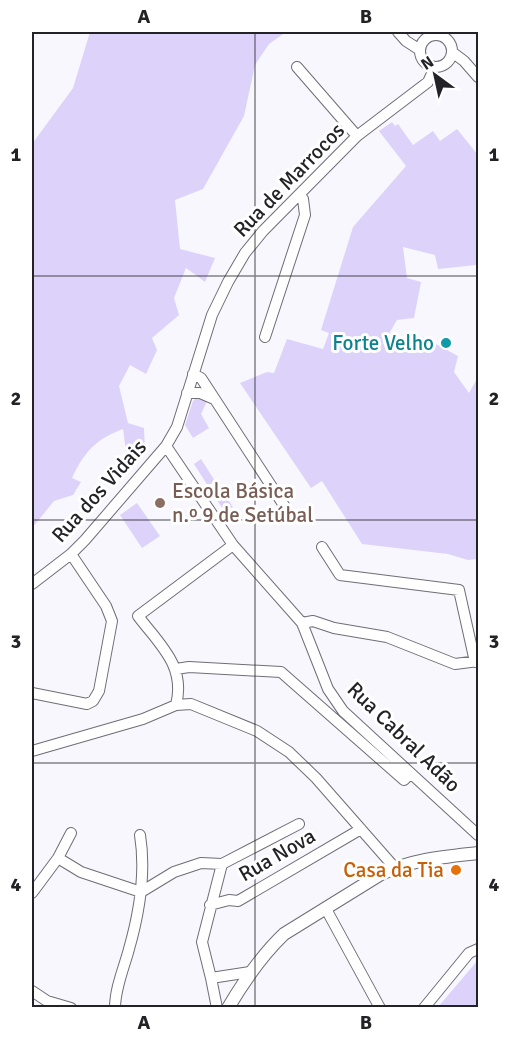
<svg xmlns="http://www.w3.org/2000/svg" width="510" height="1039" font-family="Signika,sans-serif">
  <style>
    .green { fill: #ddd3fa }
    .lines { fill: none; stroke-linecap: round; stroke-linejoin: round }
    .minor-casing { stroke: #6f6d76; stroke-width: 12 }
    .tertiary-casing { stroke: #6f6d76; stroke-width: 14 }
    .minor { stroke: #fff; stroke-width: 10 }
    .tertiary { stroke: #fff; stroke-width: 12 }
    .grid { fill: none; stroke: #232226; stroke-width: 1.5; stroke-opacity: 0.55 }
    .culture-dot { fill: #0f9aa8; stroke: #fff; stroke-width: 2 }
    .education-dot { fill: #8d6e63; stroke: #fff; stroke-width: 2 }
    .food-dot { fill: #e8710a; stroke: #fff; stroke-width: 2 }
    .labels { text-anchor: middle; stroke-width: 6; stroke-linejoin: round; paint-order: stroke }
    .street-label { font-size: 21px; fill: #232226; stroke: #fff }
    .culture-label { font-size: 21px; fill: #0d838f; stroke: #fff; text-anchor: end }
    .education-label { font-size: 21px; fill: #785e54; stroke: #fff; text-anchor: start }
    .food-label { font-size: 21px; fill: #c56008; stroke: #fff; text-anchor: end }
    .neatline { fill: none; stroke: #232226; stroke-width: 2 }
    .grid-label { font-size: 20px; text-anchor: middle; font-weight: bold; fill: #232226 }
  </style>
  <rect width="100%" height="100%" fill="#f8f7fe"/>
  <path class="green" d="M90,32H286L269,44L255,65L244,116L203,189L175,200L180,249L215,258L205,282L186,268L174,298L179,315L152,338L157,350L146,374L130,365L119,386L128,423L144,428L145,450L126,452L123,429C96,439 84,452 72,478L81,482L73,495L54,501L32,528V144L73,88Z
    M392,122L395,126L398,124L413,145L433,131L440,141L457,129L478,155V251L476,265L438,269L435,255L403,247L407,278L421,282L414,318L397,320L383,344L410,349L421,336L458,356L454,372L469,393L478,377V559L468,560L448,554L362,544L322,481L311,488L240,383L267,372L274,373L287,339L323,349L329,333L321,330L353,227L406,166L379,131Z
    M197,397L207,401L201,414L209,428L193,438L185,425L193,401Z
    M201,459L215,481L208,486L194,464Z
    M218,485L233,507L225,512L210,490Z
    M137,503L160,536L142,548L120,515Z
    M478,960V1007H438Z"/>
  <g class="lines">
    <g class="minor-casing">
      <path id="minor" d="M398,32L406,41L420,50
        M420 51a16 16 0 1 1 32 0a16 16 0 1 1-32 0Z
        M452,52L464,61L478,77
        M297,67L357,136
        M265,337L305,215L303,199L300,195
        M193,374L201,378L285,507
        M187,393H200L214,399
        M166,446L233,545L302,623L328,689L343,711L478,835
        M322,547L340,575L459,590L475,662
        M32,584L71,554L85,540L166,446L177,427L212,315L228,282L245,253L263,231L357,136L428,82L435,67
        M302,623L313,621L334,628L387,637L455,664L478,661
        M176,669L189,667L281,672L404,780L410,774
        M32,693L87,704L93,701L99,691L112,621L106,606L71,554
        M176,705C186,666 160,645 138,616L233,545
        M32,751L143,719L176,705L191,704L257,731L289,752L316,778L395,868
        M58,858L81,872L141,892L174,872L201,863L222,864L299,824
        M32,893L58,858L71,833
        M210,905L229,900L238,901L361,829
        M326,909L380,1008
        M211,978L202,942L222,864
        M32,991L47,1001L71,1008
        M115,1008C115,988 124,968 129,949C139,914 146,872 140,835
        M217,1008L211,978L250,972
        M424,1008L469,953L478,949"/>
    </g>
    <g class="tertiary-casing">
      <path id="tertiary" d="M228,1008C244,981 261,956 284,934L381,874C414,859 442,857 478,853"/>
    </g>
    <use href="#minor" class="minor"/>
    <use href="#tertiary" class="tertiary"/>
  </g>
  <path class="grid" d="M255,32V1008M32,276H478M32,520H478M32,763H478"/>
  <circle class="culture-dot" cx="446" cy="343" r="6"/>
  <circle class="education-dot" cx="160" cy="503" r="6"/>
  <circle class="food-dot" cx="456" cy="870" r="6"/>
  <g class="labels">
    <g class="street-label">
      <text transform="translate(289 180) rotate(-46)" y="7">Rua de Marrocos</text>
      <text transform="translate(99 491) rotate(-48)" y="7">Rua dos Vidais</text>
      <text transform="translate(404 737) rotate(44)" y="7">Rua Cabral Adão</text>
      <text transform="translate(277 855) rotate(-30)" y="7">Rua Nova</text>
    </g>
    <g class="culture-label">
      <text x="434" y="350">Forte Velho</text>
    </g>
    <g class="education-label">
      <text x="172" y="498">Escola Básica<tspan x="172" dy="24">n.º 9 de Setúbal</tspan></text>
    </g>
    <g class="food-label">
      <text x="444" y="877">Casa da Tia</text>
    </g>
  </g>
  <rect width="510" height="1039" fill="none" stroke="#ffffff" stroke-width="66"/>
  <g transform="translate(435 75) rotate(327)" stroke="#ffffff" stroke-width="4.5" paint-order="stroke">
  <path d="M0-4.5L10 22L0 15L-10 22Z" fill="#232226"/>
  <text y="-9" font-size="16" font-weight="bold" text-anchor="middle" fill="#232226">N</text>
  </g>
  <rect x="33" y="33" width="444" height="973" class="neatline"/>
  <g class="grid-label">
    <text x="144" y="23">A</text>
    <text x="366" y="23">B</text>
    <text x="16" y="161">1</text>
    <text x="494" y="161">1</text>
    <text x="16" y="405">2</text>
    <text x="494" y="405">2</text>
    <text x="16" y="648">3</text>
    <text x="494" y="648">3</text>
    <text x="16" y="891">4</text>
    <text x="494" y="891">4</text>
    <text x="144" y="1029">A</text>
    <text x="366" y="1029">B</text>
  </g>
</svg>
